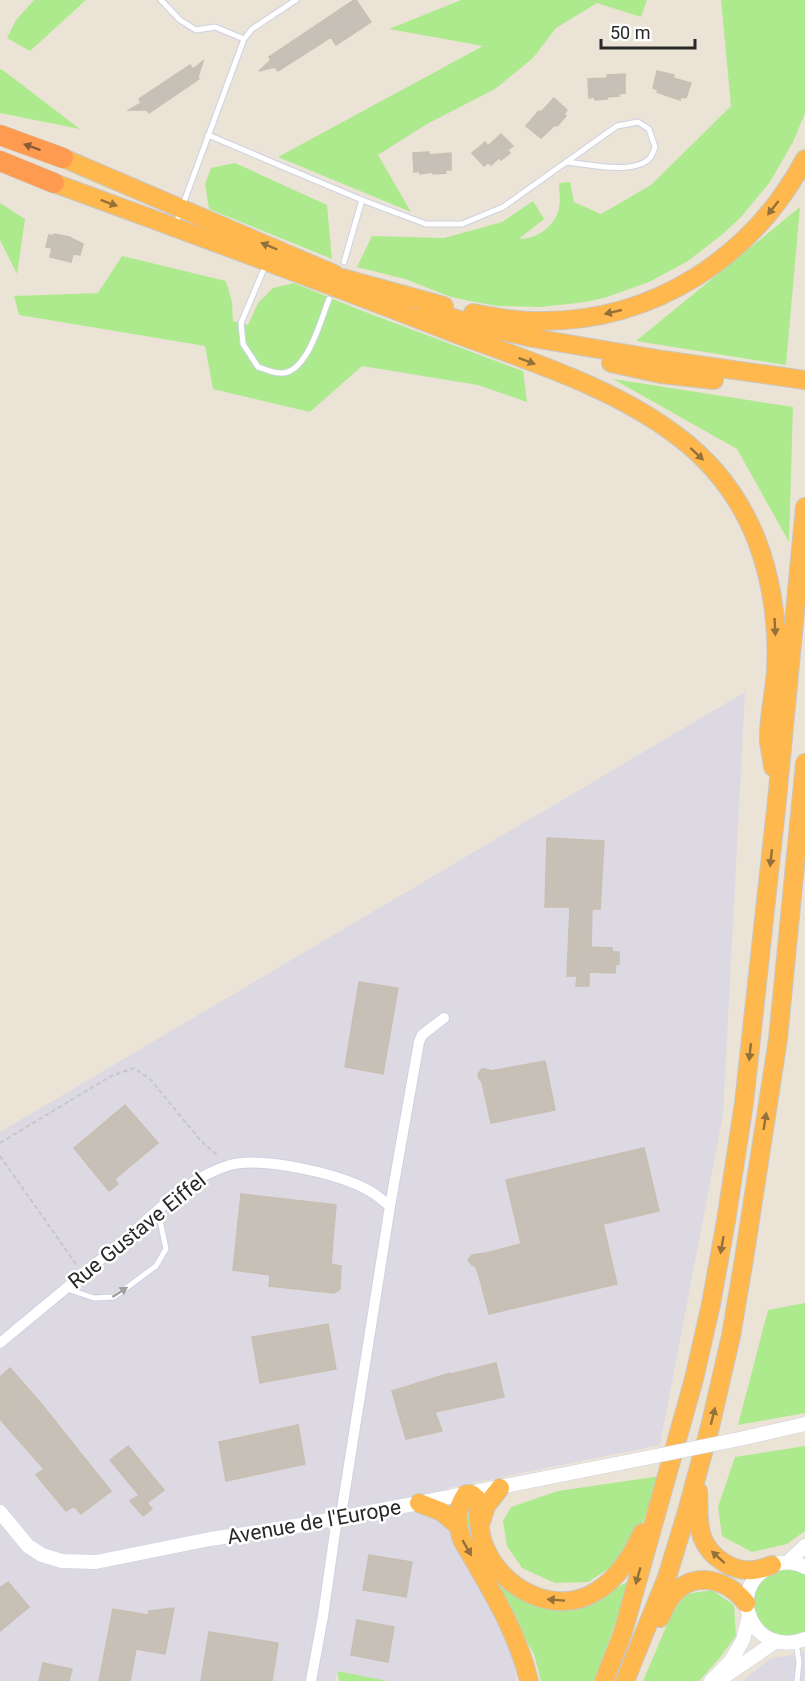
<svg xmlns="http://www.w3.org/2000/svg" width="805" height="1681" font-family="Roboto,sans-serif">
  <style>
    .industrial { fill: #dcd9e3 }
    .green { fill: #adea8d }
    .building { fill: #c7c0b7; stroke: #c8bfb1; stroke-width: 1.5 }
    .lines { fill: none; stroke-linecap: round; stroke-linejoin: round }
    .service-casing { stroke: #ccd1e3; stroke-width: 7 }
    .minor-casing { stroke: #ccd1e3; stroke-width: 12 }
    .tertiary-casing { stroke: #ccd1e3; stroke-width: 15 }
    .trunk-casing { stroke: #c7c7c7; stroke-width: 20 }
    .motorway-casing { stroke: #c7c7c7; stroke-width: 21 }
    .path { stroke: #c7c7c7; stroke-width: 2; stroke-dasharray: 4.5 3; stroke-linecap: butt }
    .service { stroke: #fff; stroke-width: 5 }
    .minor { stroke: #fff; stroke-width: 10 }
    .tertiary { stroke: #fff; stroke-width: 14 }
    .trunk { stroke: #ffb84d; stroke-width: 18 }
    .motorway { stroke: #ff9b50; stroke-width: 20 }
    .tertiary-bridge-casing { stroke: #ccd1e3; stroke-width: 15; stroke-linecap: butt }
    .tertiary-bridge { stroke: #fff; stroke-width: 14 }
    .oneway { fill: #895c3a }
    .oneway2 { fill: #94703a }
    .oneway3 { fill: #9e9e9e }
    .labels { text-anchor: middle; stroke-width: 5; stroke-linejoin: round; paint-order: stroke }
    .street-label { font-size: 21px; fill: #282828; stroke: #fff }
  </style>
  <rect width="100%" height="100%" fill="#ece3d7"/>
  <path class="industrial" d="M745,692L723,1115L660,1445L448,1488L462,1559L513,1647L516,1681H388L337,1671L336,1681H0V1132Z
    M805,1651V1681H742L771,1658L799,1654Z"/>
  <path class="green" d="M34,0H86L30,51L7,38L16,20Z
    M461,0H647L641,17L597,3L556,28L533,58L495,89L427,124L378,155L411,212L278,157L483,46L389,29Z
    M721,0H805V113L793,142L770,182L741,217L724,233L688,261L649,282L607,297L586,302L541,307L497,306L475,302L451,297L405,279L357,267L372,236L444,238L502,222L533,201L544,219L519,239C536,239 555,227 559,208C561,200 559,191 559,183L570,182L574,202L601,214L651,185L731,106Z
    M0,69L4,71L80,129L0,113Z
    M235,163L327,205L332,259L209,209L205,184L211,168Z
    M0,203L25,219L17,274L0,240Z
    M800,207L786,365L636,341Z
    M122,256L226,281L232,302L233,321L248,325L258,303L273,288L294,283L360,310L523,371L527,402L478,385L362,366L310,412L213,389L205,346L19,315L14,296L98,293Z
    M613,379L793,407L789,542L737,449Z
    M805,1303V1413L738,1425L768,1310Z
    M805,1446V1531L787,1544L752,1552L722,1536L718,1507L735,1457Z
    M660,1476L641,1527L623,1559L588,1582L555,1583L522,1568L507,1546L503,1521L511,1507L558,1491Z
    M471,1506L518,1595L585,1604L631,1580L594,1681H541L534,1654L466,1536L464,1513Z
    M789,1568L805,1573V1633C800,1636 797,1636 791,1636C787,1636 781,1638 777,1636C766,1632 760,1624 756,1613C747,1588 765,1571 789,1568Z
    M712,1590L734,1605L736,1636L718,1660L699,1681H643L672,1613L686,1594Z
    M337,1671L388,1681H339Z"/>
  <path class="building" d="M354,0H356L371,22L336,45L331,37L278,71L275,67L259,71L271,60L269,57Z
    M203,61L198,77L199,79L149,113L147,110H129L141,103L139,99L190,65L193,69Z
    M657,71L674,75L673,78L691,83L686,98L681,97L680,100L657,92L658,90L653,88Z
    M625,74V93L618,94L619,96L607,97V99L595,100L594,97L589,98L588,79L607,78V75Z
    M554,98L567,110L564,114L566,116L557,126L555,125L541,138L526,126L539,111L541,112Z
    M501,134L513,146L508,150L510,153L501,160L499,158L491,165L489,162L484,166L472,153L485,142L488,146Z
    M429,152V155L451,153V170H445L446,173L433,174V172L420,174V171L414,172L413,153Z
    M54,234L69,237L83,244L80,255L73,254L71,262L50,257L52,248L46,247L49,235L53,236Z
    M547,838L604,841L600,909H592L591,947L612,948V952H619V964L616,963L615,973L589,972V986H576L577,976H567L570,907H545Z
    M359,982L398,988L383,1074L345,1067Z
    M545,1061L555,1110L491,1123L482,1082L479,1079L478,1074L482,1069H486L491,1071Z
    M125,1105L158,1143L115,1179L118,1184L109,1191L74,1148Z
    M644,1148L659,1211L603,1224L617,1284L489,1314L478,1272L475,1266L472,1265L468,1260L472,1255L486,1253L521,1244L506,1180Z
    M241,1194L336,1205L331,1264L341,1266L340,1289L334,1293L269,1286L270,1275L233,1270Z
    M328,1324L336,1369L260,1383L252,1337Z
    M496,1363L504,1397L435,1412L442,1431L406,1439L392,1391L450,1373L451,1374Z
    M10,1368L39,1401L111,1491L81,1514L74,1506L66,1511L36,1475L44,1469L0,1419V1377Z
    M298,1425L305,1464L226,1481L219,1442Z
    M128,1446L164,1490L147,1503L152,1509L143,1516L130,1501L139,1495L110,1460Z
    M369,1555L412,1562L406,1597L363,1590Z
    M8,1582L29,1607L0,1631V1588Z
    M174,1608L165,1654L136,1649L130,1681H99L113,1609L148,1615L149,1611Z
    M357,1620L394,1627L388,1662L351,1655Z
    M209,1632L278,1643L272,1681H201Z
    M43,1663L72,1669L69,1681H39Z"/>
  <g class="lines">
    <g class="service-casing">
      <path id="service" d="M161,0L180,20L196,30L215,27L244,39
        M208,135L362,200L426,224H462L503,207L617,126L638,122L649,129L655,147C654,150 652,156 649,159C632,175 588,164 566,162
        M175,226L244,39L252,29L296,0
        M344,262L362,200
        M266,264L241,323L243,344L258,367C265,369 273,373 280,373C307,375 321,319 329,299
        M67,1289L94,1298L114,1297L156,1266L166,1249L158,1211
        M796,1642L799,1662L797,1681"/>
    </g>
    <g class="minor-casing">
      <path id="minor" d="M0,1343C41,1309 82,1275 123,1241C154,1214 190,1176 230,1165C262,1156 339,1174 368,1190C376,1194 383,1201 390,1206
        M311,1681L323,1616L336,1525L342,1509L390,1206L419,1042L422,1035L444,1018"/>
    </g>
    <g class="tertiary-casing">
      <path id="tertiary" d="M744,1438L805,1424
        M0,1512L28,1546L42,1555L62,1561L96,1562L210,1539L280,1529L419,1503L646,1458
        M788,1562L805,1546
        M805,1567C794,1561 780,1561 769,1567C723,1592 755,1659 805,1639
        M725,1676L775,1642
        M711,1681L731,1661L743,1640L749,1616"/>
    </g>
    <g class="trunk-casing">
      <path id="trunk" d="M63,158L334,274
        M54,183C188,232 321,281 454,333C531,362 614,387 680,438C715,465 741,500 757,541C772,581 778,626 776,669C775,693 768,717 769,741C770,750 772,758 773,767
        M342,278L444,306
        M427,310L480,326L533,338L663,360L805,380
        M473,313C496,317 519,322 542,321C654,321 752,258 805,159
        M611,363L661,374L714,380
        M698,1491C699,1507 697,1525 703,1539C711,1558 733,1572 753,1570C759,1570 766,1567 772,1565
        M466,1494C455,1511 456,1521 462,1540C488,1585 517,1630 529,1681
        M471,1494L477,1499C479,1513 478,1531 484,1545C500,1588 555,1618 597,1591C617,1579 633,1554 642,1533
        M419,1503L442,1512L457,1525
        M481,1522L486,1506L500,1488
        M660,1618C663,1612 665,1606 669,1600C689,1569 726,1577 746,1603
        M604,1681L623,1632L694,1379L711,1304L726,1221L744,1103L777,800L805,507
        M625,1681L667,1577L686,1515L710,1427L731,1336L744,1259L778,1039L805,763"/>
    </g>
    <g class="motorway-casing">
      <path id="motorway" d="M0,135L63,158
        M0,161L54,183"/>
    </g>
    <path class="path" d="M0,1143L111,1076L134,1068L151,1080L201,1141L218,1156
      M0,1156L76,1264"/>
    <use href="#service" class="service"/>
    <use href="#minor" class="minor"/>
    <use href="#tertiary" class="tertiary"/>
    <use href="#trunk" class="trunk"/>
    <use href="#motorway" class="motorway"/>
    <g class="tertiary-bridge-casing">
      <path id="tertiary-bridge" d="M646,1458L744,1438"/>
    </g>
    <use href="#tertiary-bridge" class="tertiary-bridge"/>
  </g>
  <defs><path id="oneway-solid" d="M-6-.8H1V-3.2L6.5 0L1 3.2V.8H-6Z" transform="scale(1.5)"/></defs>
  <use class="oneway" href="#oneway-solid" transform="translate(32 147) rotate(-160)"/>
  <g class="oneway2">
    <use href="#oneway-solid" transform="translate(109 203) rotate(20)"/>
    <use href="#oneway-solid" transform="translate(773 208) rotate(128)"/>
    <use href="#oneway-solid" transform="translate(269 246) rotate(-157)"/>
    <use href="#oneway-solid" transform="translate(613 312) rotate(167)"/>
    <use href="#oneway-solid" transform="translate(527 361) rotate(21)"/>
    <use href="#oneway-solid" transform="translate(697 454) rotate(43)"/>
    <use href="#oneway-solid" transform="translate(775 627) rotate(87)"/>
    <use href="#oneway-solid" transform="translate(771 858) rotate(96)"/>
    <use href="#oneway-solid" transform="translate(750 1052) rotate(96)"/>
    <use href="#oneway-solid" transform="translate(765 1121) rotate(-81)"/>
    <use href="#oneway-solid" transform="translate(722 1245) rotate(100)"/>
    <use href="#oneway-solid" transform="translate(713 1416) rotate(-76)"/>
    <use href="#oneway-solid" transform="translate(467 1548) rotate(60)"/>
    <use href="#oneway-solid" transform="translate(718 1557) rotate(-138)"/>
    <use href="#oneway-solid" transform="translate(638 1576) rotate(106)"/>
    <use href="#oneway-solid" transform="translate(556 1600) rotate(-176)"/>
  </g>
  <use class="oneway3" href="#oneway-solid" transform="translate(120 1292) rotate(-33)"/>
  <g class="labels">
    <g class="street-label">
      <text transform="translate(137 1231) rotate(-39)" y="7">Rue Gustave Eiffel</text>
      <text transform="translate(314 1522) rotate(-10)" y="7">Avenue de l'Europe</text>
    </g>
  </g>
  <path d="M601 39v9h94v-9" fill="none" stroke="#282828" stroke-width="3"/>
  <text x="610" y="39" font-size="18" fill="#282828" stroke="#ffffff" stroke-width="4.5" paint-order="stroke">50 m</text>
</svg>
